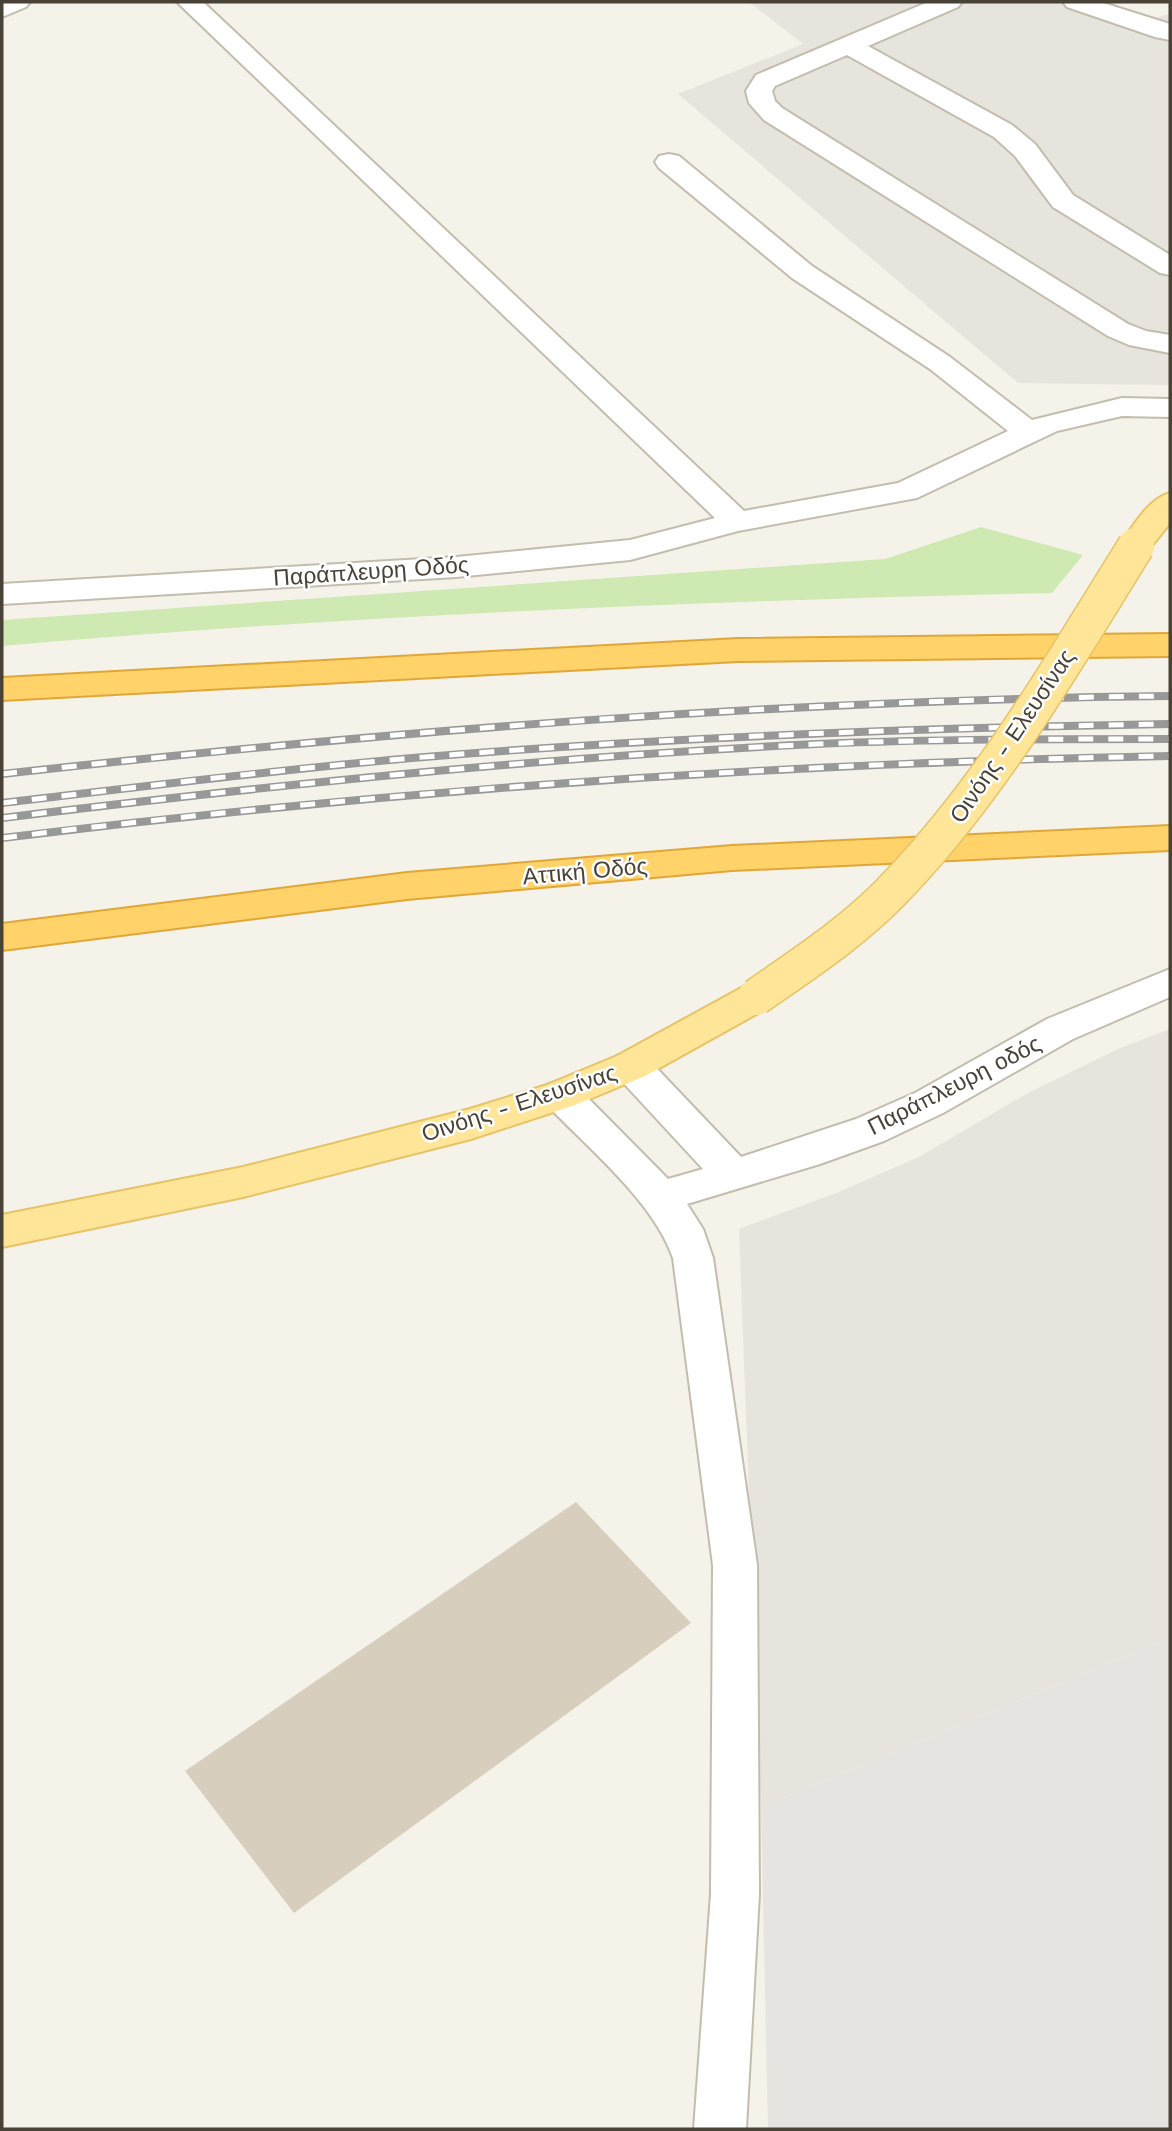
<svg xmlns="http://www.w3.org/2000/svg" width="1172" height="2131" font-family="'Work Sans',sans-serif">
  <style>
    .industrial { fill: #e7e3dd }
    .green { fill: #cfe9b2 }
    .parking { fill: #e6e4e1 }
    .building { fill: #d7cebe }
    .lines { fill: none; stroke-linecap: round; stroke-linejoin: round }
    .minor-casing { stroke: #c3bdae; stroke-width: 4 }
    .major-casing { stroke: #e6c366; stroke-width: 4 }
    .highway-casing { stroke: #e0a738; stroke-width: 4 }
    .minor { fill: #fff; fill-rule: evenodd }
    .major { fill: #ffe598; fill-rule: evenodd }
    .highway { fill: #ffd26a; fill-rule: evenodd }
    .rail-casing { stroke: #989898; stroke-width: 8 }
    .rail { stroke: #fff; stroke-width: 5; stroke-dasharray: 15; stroke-linecap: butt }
    .major-bridge-far1-casing { stroke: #e6c366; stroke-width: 31; stroke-linecap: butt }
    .major-bridge-casing { stroke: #e6c366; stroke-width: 39; stroke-linecap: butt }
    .major-bridge-far1 { stroke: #ffe598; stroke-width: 28 }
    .major-bridge { stroke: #ffe598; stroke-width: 36 }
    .labels { text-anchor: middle; stroke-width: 5; stroke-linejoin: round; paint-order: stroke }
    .street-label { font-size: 23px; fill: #494237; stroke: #fff }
  </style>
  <rect width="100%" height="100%" fill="#f5f2e9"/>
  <path class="industrial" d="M749,2H1106L1155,18L1170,14V385L1018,383L678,94L803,44Z
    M1170,1029V1638L761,1807L739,1229L839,1192L919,1157L1028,1093L1118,1049Z"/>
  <path class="green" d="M981,527L1083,555L1052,593C702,601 351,615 2,646V620L885,559Z"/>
  <path class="parking" d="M1170,1638V2129H768L761,1807Z"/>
  <path class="building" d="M576,1502L691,1623L294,1913L185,1771Z"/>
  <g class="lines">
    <g class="minor-casing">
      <path id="minor" d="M2,2H30L26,7L2,17Z
        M177,2H203L744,511L898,483L1008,431L930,369L792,278L659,168L655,162L659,156L669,154L679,156L812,266L950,357L1032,420L1122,398L1170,399V417L1122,416L1057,431L917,498L738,531L630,560L456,577L2,604V584L456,557L630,540L715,518Z
        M928,2H962L958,7L868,46L1012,125L1035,144L1073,195L1170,255V275L1160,273L1053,207L1015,156L994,137L847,55L775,86L772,91L775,101L782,108L1128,324L1146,331L1170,335V353L1129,345L1108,336L764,120L749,103L746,91L756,75Z
        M1063,2H1100L1170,24V40L1155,37L1067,7Z
        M1170,969V997L1073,1039L943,1113L884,1141L820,1164L687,1204L703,1229L713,1258L757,1565L759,1894L746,2129H694L711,1894L713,1565L673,1258C653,1201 589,1149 547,1105L542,1095L547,1085L561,1080L575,1085L668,1179L703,1169L617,1076L612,1066L617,1056L631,1052L645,1056L741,1157L856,1119L915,1093L1047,1019Z"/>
    </g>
    <g class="major-casing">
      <path id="major" d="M1170,493V523L1150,548L1139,551L1128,548L1123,541C1134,524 1150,498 1170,493Z
        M756,983L769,987L775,997L769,1007L645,1076L575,1105L471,1139L243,1197L2,1247V1215L243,1167L470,1109L547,1085L617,1056L743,987Z"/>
    </g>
    <g class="highway-casing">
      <path id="highway" d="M1170,634V656L738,661L2,700V678L738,639Z
        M1170,826V850L732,870L407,899L2,950V924L407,873L732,846Z"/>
    </g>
    <use href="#minor" class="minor"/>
    <use href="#major" class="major"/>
    <use href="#highway" class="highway"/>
    <g class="rail-casing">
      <path id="rail" d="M2,774C392,731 777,700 1170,696
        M2,803C138,787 275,770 412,758C664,737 917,728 1170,724
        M2,818C273,785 544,757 817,744C935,739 1052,739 1170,739
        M2,838C392,790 777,763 1170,756"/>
    </g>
    <use href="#rail" class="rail"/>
    <g class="major-bridge-far1-casing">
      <path id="major-bridge-far1" d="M1135,548L1139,541"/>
    </g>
    <g class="major-bridge-casing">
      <path id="major-bridge" d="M756,997C802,965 851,933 890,893C990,791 1061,666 1136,546"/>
    </g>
    <use href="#major-bridge-far1" class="major-bridge-far1"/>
    <use href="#major-bridge" class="major-bridge"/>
  </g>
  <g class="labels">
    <g class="street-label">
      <text transform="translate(371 571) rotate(-4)" y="8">Παράπλευρη Οδός</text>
      <text transform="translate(1012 736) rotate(-56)" y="8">Οινόης - Ελευσίνας</text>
      <text transform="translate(585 871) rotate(-5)" y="8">Αττική Οδός</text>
      <text transform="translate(954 1085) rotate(-27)" y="8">Παράπλευρη οδός</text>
      <text transform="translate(519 1103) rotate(-18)" y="8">Οινόης - Ελευσίνας</text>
    </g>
  </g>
  <rect width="1172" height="2131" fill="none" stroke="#494237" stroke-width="7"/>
</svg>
